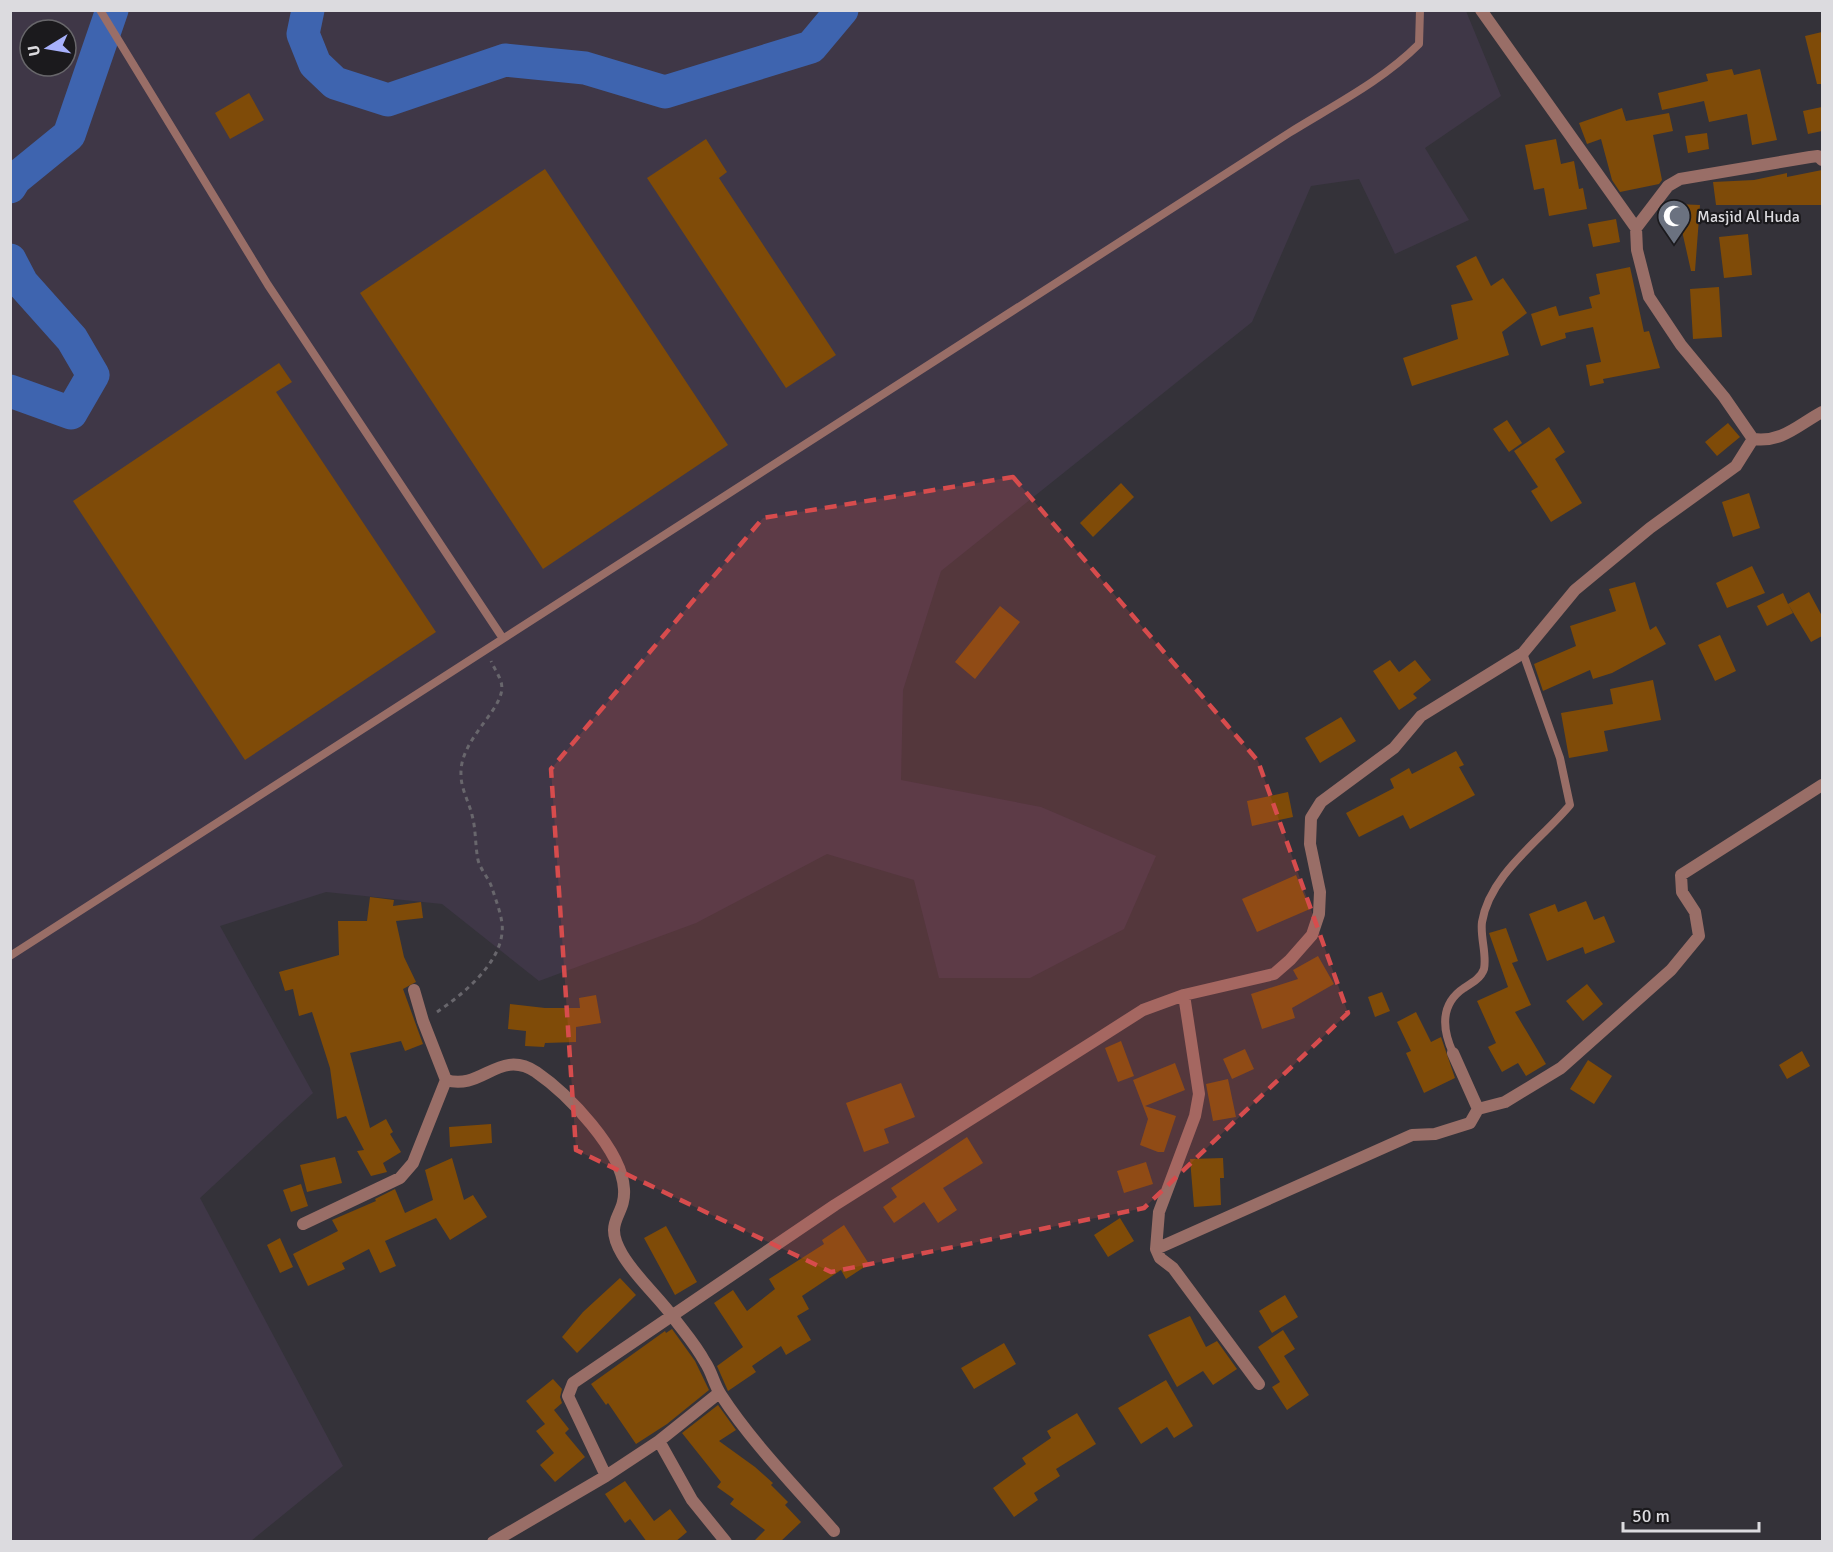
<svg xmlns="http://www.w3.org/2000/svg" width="1833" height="1552" font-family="Signika,sans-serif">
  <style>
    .industrial { fill: #3f3747; fill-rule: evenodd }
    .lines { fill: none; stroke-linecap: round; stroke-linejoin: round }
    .river { stroke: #3e64af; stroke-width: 33 }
    .building { fill: #7f4b08 }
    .path { stroke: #68666c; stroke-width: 3; stroke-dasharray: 4.5 4.5; stroke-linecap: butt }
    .service { stroke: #996e67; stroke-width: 8 }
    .minor { stroke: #996e67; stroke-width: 12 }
    .marked { fill: #d74c4d; fill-opacity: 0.2; stroke: #d74c4d; stroke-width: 4.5; stroke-dasharray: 12 8; stroke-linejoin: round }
    .labels { text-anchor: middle; stroke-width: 4.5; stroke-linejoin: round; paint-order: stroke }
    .poi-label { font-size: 16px; fill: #dcdbdf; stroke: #1b1a1d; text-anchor: start }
  </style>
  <rect width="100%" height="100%" fill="#343239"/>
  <path class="industrial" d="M11,11H1466L1501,96L1425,148L1469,220L1395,254L1359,179L1311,186L1252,322L941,571L903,690L901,780L1041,807L1156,856L1124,929L1030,978H939L914,880L827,854L696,923L539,981L442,904L326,892L220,926L313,1093L200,1198L343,1466L251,1541L11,1542ZM30,30H66V66H30Z"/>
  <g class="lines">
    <path class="river" d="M308,10L303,34L315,64L335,83L388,100L505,60L585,68L665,92L811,47L842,10
      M10,187L15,179L69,135L112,10
      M10,260L22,283L72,339L93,375L71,413L10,391"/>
  </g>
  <path class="building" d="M1822,32V84H1817L1805,36Z
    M1732,69L1734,75L1760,69L1777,140L1752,145L1747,114L1709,122L1704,101L1662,110L1658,93L1708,81L1706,74Z
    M249,93L264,120L230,139L215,113Z
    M1822,107V131L1808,134L1803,111Z
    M1622,108L1626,121L1669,113L1673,131L1653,135L1662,180L1659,184L1620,192L1612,180L1601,139L1587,144L1579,123Z
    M1707,133L1709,149L1688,153L1685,136Z
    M706,139L727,172L719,178L836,355L786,388L647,178Z
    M1556,139L1561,164L1574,161L1579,189L1583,188L1587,209L1549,216L1544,188L1534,190L1525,145Z
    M545,169L728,445L543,569L360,293Z
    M1822,170V205H1716L1713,182L1754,180L1787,173V177Z
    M1676,204L1700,205L1695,271H1691L1682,231L1675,232Z
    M1616,219L1620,242L1593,247L1588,224Z
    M1748,234L1752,275L1724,278L1719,237Z
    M1476,256L1491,286L1503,278L1527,313L1502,332L1509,355L1412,386L1403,358L1458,339L1451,305L1473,300L1456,266Z
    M1630,267L1644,332L1649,331L1660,368L1603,379L1604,383L1590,386L1586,365L1601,362L1593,327L1565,333L1566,338L1541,346L1531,314L1556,306L1559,316L1592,308L1589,297L1600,294L1596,274Z
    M1719,287L1722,337L1693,339L1690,289Z
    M279,363L292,382L276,392L436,632L245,760L73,501Z
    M1507,420L1522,443L1509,452L1493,429Z
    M1728,423L1740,437L1717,456L1705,442Z
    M1549,427L1565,452L1555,459L1582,503L1551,522L1531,491L1538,487L1514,451Z
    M1121,483L1134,497L1093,537L1080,523Z
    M1749,493L1760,528L1733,537L1722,502Z
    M1752,566L1765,593L1727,608L1716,583Z
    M1635,582L1650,630L1656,626L1666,644L1612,673L1593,679L1590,670L1543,691L1534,664L1576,646L1570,626L1616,611L1609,589Z
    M1809,592L1822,616V636L1811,642L1788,604L1793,613L1767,626L1757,606L1783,593L1788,604Z
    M1000,606L1020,622L975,679L955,662Z
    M1720,635L1736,671L1715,681L1698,645Z
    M1390,660L1399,672L1415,660L1431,680L1413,694L1417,698L1399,710L1373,671Z
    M1653,680L1661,720L1604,731L1608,751L1569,758L1561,713L1613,704L1610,689Z
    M1341,717L1356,741L1320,763L1305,738Z
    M1456,751L1464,765L1459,767L1475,795L1410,829L1403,815L1359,837L1346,813L1394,788L1390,779L1409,768L1412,774Z
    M1288,792L1293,817L1252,826L1247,801Z
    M1296,875L1310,909L1257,932L1242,899Z
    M370,897L394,900L393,906L421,902L423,918L396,921L404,957L416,982L403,989L423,1044L405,1051L401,1041L350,1053L370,1128L386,1119L393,1132L390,1134L401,1152L383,1163L387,1172L371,1176L357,1151L364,1150L346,1116L337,1119L330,1068L312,1012L299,1016L293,989L285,991L279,972L339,955L338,921H367Z
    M1586,901L1594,920L1604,916L1615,942L1585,954L1583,947L1547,961L1529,914L1555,904L1558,912Z
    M1506,928L1518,961L1512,963L1531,1005L1515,1012L1546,1064L1526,1076L1518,1063L1502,1072L1488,1047L1496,1043L1477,1001L1508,987L1489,933Z
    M1318,956L1334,984L1292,1008L1295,1018L1262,1029L1251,994L1298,979L1293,970Z
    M1587,984L1603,1004L1583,1021L1566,1001Z
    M1382,992L1390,1011L1375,1017L1368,997Z
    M596,995L601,1023L576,1027V1042L545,1043L544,1047L525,1046L526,1031L508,1029L510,1004L545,1008H580L579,998Z
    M1416,1012L1431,1042L1441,1037L1455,1078L1424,1093L1406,1053L1411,1051L1397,1022Z
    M1121,1041L1134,1076L1118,1082L1105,1048Z
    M1245,1049L1254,1069L1232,1079L1223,1059Z
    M1802,1051L1810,1066L1787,1079L1779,1065Z
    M1588,1060L1612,1076L1594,1104L1570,1089Z
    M1175,1063L1185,1090L1145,1106L1176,1116L1164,1152H1158L1140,1145L1148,1119L1133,1080Z
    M1228,1079L1236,1117L1213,1121L1206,1084Z
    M901,1083L915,1117L884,1129L889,1143L864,1152L846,1103Z
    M491,1124L492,1143L450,1147L449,1127Z
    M967,1137L983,1163L943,1188L957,1210L938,1223L924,1202L894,1223L883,1207L897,1197L891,1188Z
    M335,1157L342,1183L307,1192L300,1165Z
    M452,1158L464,1200L473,1195L487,1217L450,1240L436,1218L385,1241L396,1266L380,1273L369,1249L342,1263L345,1269L308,1286L293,1254L338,1231L332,1220L376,1201L375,1199L395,1189L405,1213L433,1200L425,1170Z
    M1223,1158L1224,1178H1220L1221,1205L1194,1207L1190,1159Z
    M1146,1162L1153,1184L1124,1193L1117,1171Z
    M301,1184L308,1206L291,1212L283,1190Z
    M1120,1218L1134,1241L1108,1257L1094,1235Z
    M844,1225L869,1264L846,1279L841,1270L802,1296L809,1309L797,1316L811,1340L786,1355L781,1346L752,1366L756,1372L728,1391L717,1366L743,1347L714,1303L733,1290L747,1311L775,1289L769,1279L824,1244L822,1240Z
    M666,1226L697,1282L675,1295L644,1238Z
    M280,1238L293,1267L280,1273L267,1245Z
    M620,1278L636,1295L577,1353L562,1337L583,1312Z
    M1285,1295L1298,1317L1272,1333L1259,1311Z
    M1190,1316L1206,1347L1217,1341L1237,1369L1213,1385L1203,1371L1177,1387L1148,1335Z
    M672,1329L695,1361L709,1390L667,1424L636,1444L608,1403L606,1405L591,1384L665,1331L666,1333Z
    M1283,1330L1295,1349L1284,1356L1309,1395L1287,1410L1272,1387L1280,1382L1258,1347Z
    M1004,1343L1016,1364L974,1389L961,1368Z
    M553,1379L562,1389L560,1397L562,1403L554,1410L569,1429L565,1433L585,1457L555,1482L540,1465L554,1453L536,1431L545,1424L526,1401Z
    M1166,1380L1193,1426L1174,1438L1167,1427L1141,1444L1118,1408Z
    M718,1405L736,1430L719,1441L755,1467L773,1483L771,1485L788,1502L785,1505L801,1522L780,1542H753L765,1530L730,1504L734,1499L717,1487L721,1482L682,1433Z
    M1077,1413L1096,1444L1056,1469L1060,1476L1034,1493L1038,1500L1014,1517L993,1488L1026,1464L1022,1458L1051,1438L1047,1431Z
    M625,1481L654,1521L670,1509L687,1532L675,1542H647L630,1519L625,1523L605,1494Z"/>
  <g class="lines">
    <path class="path" d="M437,1012C462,995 499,965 502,933C504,920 496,901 492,888C489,878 481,871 478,860C475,845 476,829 472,815C469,802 461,789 461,775C459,737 509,707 501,682C499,675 494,668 491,661"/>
    <path class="service" d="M100,10L268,285L502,637
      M10,956L1289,133C1334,105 1382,81 1419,44L1420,10
      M1453,1053C1442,1029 1440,1004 1464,988C1472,983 1481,978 1484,969C1487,954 1480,937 1482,922C1490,874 1540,841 1570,805L1560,758L1523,653"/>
    <path class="minor" d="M1481,10L1636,228
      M1753,439L1724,397L1681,345L1649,297L1637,250L1636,228L1668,186L1680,179L1810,157L1818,156L1822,160
      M414,990L423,1021L446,1080C482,1091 499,1048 536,1072C568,1094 622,1150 624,1189C626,1217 602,1220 622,1254C636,1278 660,1298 676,1321C686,1334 697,1347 705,1362C712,1372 714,1385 721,1395C753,1444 796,1487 834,1531
      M1184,995L1199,1094L1195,1116L1159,1212L1156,1249L1160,1258L1173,1268L1259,1384
      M1478,1109L1505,1102L1561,1068L1671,970L1699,936L1695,912L1682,892L1681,875L1822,785
      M303,1224L400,1178L413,1163L446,1080
      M1156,1249L1412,1135L1435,1134L1470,1123L1478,1109L1453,1053
      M659,1441L719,1393
      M606,1476L568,1396L573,1383L835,1205L1096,1040L1143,1010L1184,995L1274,974L1290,960L1312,935L1319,914L1320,892L1310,844L1311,818L1321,802L1394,748L1421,716L1523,653L1575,590L1650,528L1736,466L1753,439C1782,443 1798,425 1822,412
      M493,1542L606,1476L659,1441L692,1500L726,1542"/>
  </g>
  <path class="marked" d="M1013,477L1258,761L1348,1013L1144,1208L831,1272L576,1150L551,769L763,518Z"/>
  <defs>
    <g id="mosque-pin" transform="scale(1.725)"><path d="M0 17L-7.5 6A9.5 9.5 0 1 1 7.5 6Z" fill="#6b7280" stroke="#1b1a1d"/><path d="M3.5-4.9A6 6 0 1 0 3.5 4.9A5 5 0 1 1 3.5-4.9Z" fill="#fff"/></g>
  </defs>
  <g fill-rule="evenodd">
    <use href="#mosque-pin" x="1674" y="216"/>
  </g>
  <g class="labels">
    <g class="poi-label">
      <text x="1697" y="222">Masjid Al Huda</text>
    </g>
  </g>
  <rect width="1833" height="1552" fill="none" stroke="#dcdbdf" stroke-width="24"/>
  <g transform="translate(48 48) rotate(259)"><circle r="28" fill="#1b1a1d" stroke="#68676b" stroke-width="1.5"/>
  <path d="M0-4.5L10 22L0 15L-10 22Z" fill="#a7b1fc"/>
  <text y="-9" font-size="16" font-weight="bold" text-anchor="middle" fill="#dcdbdf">U</text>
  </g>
  <path d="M1623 1522v9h136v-9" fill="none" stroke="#dcdbdf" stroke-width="3"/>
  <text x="1632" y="1522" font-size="18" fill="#dcdbdf" stroke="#1b1a1d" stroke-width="4.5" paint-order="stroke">50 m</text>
</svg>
